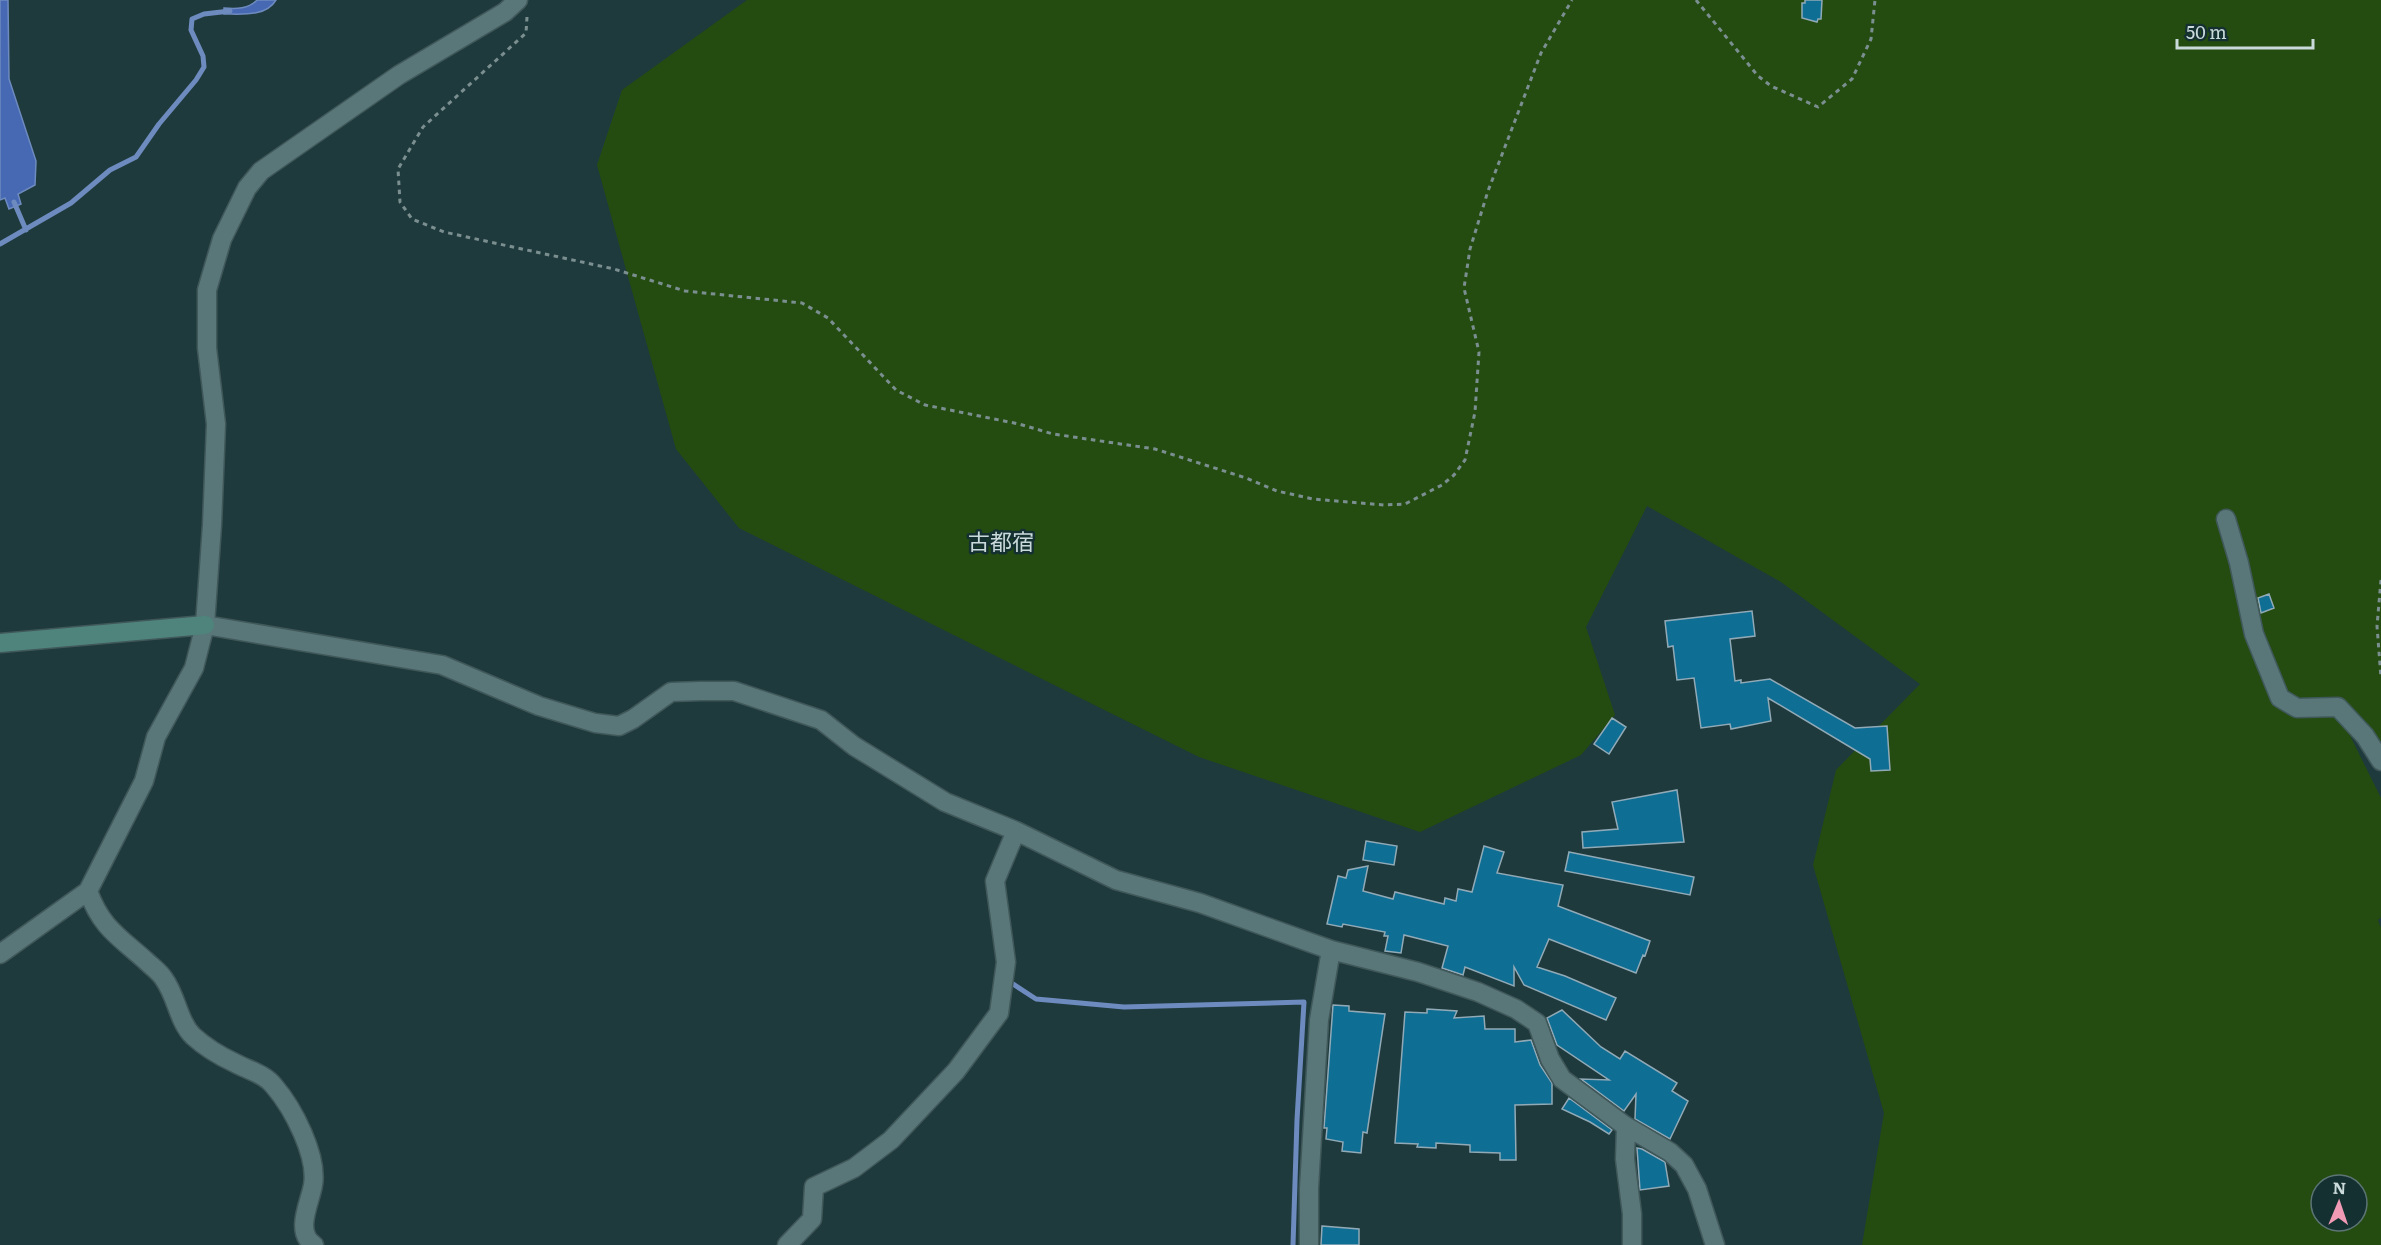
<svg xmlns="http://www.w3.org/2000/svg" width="2381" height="1245" font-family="Literata,'Noto Sans JP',serif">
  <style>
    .green { fill: #244c10; fill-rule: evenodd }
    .water { fill: #4769b4; stroke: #6e8bbf; stroke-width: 1.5 }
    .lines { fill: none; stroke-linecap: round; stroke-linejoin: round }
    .stream { stroke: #6e8bbf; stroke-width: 5 }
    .building { fill: #0f6e94; stroke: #91aab7; stroke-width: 1.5 }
    .street-casing { stroke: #40585a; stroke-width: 21 }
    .secondary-casing { stroke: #40585a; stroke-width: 21 }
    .path { stroke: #7b8f91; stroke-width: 3; stroke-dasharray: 4.5 4.5; stroke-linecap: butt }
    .street { stroke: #597678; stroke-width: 18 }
    .secondary { stroke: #4f847c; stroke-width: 18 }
    .labels { text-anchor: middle; stroke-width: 5; stroke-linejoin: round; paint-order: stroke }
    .neighbourhood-label { font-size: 22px; fill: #cad9da; stroke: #143031 }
  </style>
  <rect width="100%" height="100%" fill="#1f3a3c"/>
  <path class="green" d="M747,0H2381V749L2372,733L2331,697L2381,798V917L2378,920L2381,928V1245H1862L1884,1113L1813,865L1836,770L1920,684L1781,582L1647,506L1586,627L1615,715L1581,755L1420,832L1199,757L739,528L676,449L597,165L622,90ZM2321,1185H2357V1221H2321Z"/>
  <path class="water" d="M0,0H8L9,79L36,161L35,185L18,194L21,204L9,209L5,198L0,200Z
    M257,0H276C266,17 241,14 224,14V8C236,9 249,9 257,0Z"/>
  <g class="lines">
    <path class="stream" d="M14,202L26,230
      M0,244L71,203L110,170L136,157L159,124L196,80L204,67L203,56L191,30L192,19L204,14L230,11
      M1010,982L1036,999L1124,1007L1304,1002L1297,1120L1293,1245"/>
  </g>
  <path class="building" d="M1805,0H1822L1821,19H1818L1817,22L1802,18V3H1805Z
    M2269,594L2274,608L2261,613L2258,598Z
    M1752,611L1755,636L1730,639L1735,681L1741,680V683L1770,679L1855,728L1887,726L1890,770L1871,771L1870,759L1768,698L1771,721L1731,729L1730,724L1701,728L1694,678L1677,680L1673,646L1668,647L1665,621Z
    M1612,718L1626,727L1609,754L1594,744Z
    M1677,790L1684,842L1583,848L1582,832L1618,829L1612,802Z
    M1366,841L1397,846L1394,865L1363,860Z
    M1484,846L1504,852L1497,873L1563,885L1558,906L1650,941L1645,956L1643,955L1636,973L1549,939L1537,967L1565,976L1616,998L1606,1020L1524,985L1514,967V986L1465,967L1463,975L1442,968L1448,946L1404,935L1401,953L1385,951L1388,936H1384L1385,932L1343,924L1342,927L1327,924L1338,876L1346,878L1348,870L1368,866L1363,891L1393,899L1395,892L1444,904L1445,898L1456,901L1458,889L1472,892Z
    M1569,852L1694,877L1690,895L1565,871Z
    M1333,1005L1349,1006V1011L1385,1014L1367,1133L1363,1132L1361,1153L1342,1151L1343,1142L1326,1139L1327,1128H1324Z
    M1427,1009L1457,1011L1454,1018L1484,1016L1485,1029H1515V1042L1531,1040L1540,1065L1552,1083V1104L1515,1105L1516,1160H1500V1153L1470,1152V1145L1436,1143V1148L1417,1147L1418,1144L1395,1143L1405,1012L1427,1013Z
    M1562,1010L1601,1047L1620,1059L1625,1051L1677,1083L1672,1091L1688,1101L1670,1139L1635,1119L1636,1094L1624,1111L1581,1079L1609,1080L1557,1045L1547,1018Z
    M1569,1098L1612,1130L1609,1134L1590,1122L1562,1109Z
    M1637,1148L1642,1149L1665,1162L1669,1186L1640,1190Z
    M1322,1226L1359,1229V1245H1321Z"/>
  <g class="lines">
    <g class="street-casing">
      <path id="street" d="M2226,519L2239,563L2254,634L2280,698L2297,708L2338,707L2365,736L2381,761
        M205,625L442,665L539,706L595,723L619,726L633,719L671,692L701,691H734L821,720L854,746L945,802L1016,831L1116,880L1200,903L1331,950L1418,972L1478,992L1516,1009L1537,1023L1550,1059L1562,1079L1624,1125L1670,1152L1684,1165L1697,1189L1715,1245
        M88,891C101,927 118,936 145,960C151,966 160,972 164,979C177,997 178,1021 193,1036C204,1046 222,1057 235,1063C248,1070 265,1074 274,1086C293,1108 318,1156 313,1185C310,1203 294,1232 314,1245
        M0,954L88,891L144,781L156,737L194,668L205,625L212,525L216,424L207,348V290L222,239L247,188L261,171L399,75L505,12L518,0
        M1626,1126L1625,1159L1632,1214V1245
        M787,1245L812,1219L814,1187L854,1168L891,1140L956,1071L999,1013L1006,962L995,881L1016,831
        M1309,1245V1188L1319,1020L1331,950"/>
    </g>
    <g class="secondary-casing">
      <path id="secondary" d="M0,643L205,625"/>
    </g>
    <path class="path" d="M1696,0L1758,76L1771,86L1818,107L1852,79L1871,39L1875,0
      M527,17L526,33L423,127L398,169L400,202L412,219L444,232L614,269L685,291L802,303L828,318L896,390L925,405L1019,424L1053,434L1155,449L1246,478L1277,491L1313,499L1384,505L1405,504L1442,485L1454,475L1465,460L1475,412L1479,352L1464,288L1470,249L1488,191L1541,53L1572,0
      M2381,580L2377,626L2381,678"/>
    <use href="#street" class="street"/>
    <use href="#secondary" class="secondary"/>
  </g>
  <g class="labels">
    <g class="neighbourhood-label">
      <text x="1001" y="550">古都宿</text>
    </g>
  </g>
  <g transform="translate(2339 1203) rotate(2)"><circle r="28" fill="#143031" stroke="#5d7475" stroke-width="1.5"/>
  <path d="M0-4.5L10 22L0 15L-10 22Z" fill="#f09ab5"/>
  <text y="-9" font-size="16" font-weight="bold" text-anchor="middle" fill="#cad9da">N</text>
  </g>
  <path d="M2177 39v9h136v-9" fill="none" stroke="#cad9da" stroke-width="3"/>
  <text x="2186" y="39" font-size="18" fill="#cad9da" stroke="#143031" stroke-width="4.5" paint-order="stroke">50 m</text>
</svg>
